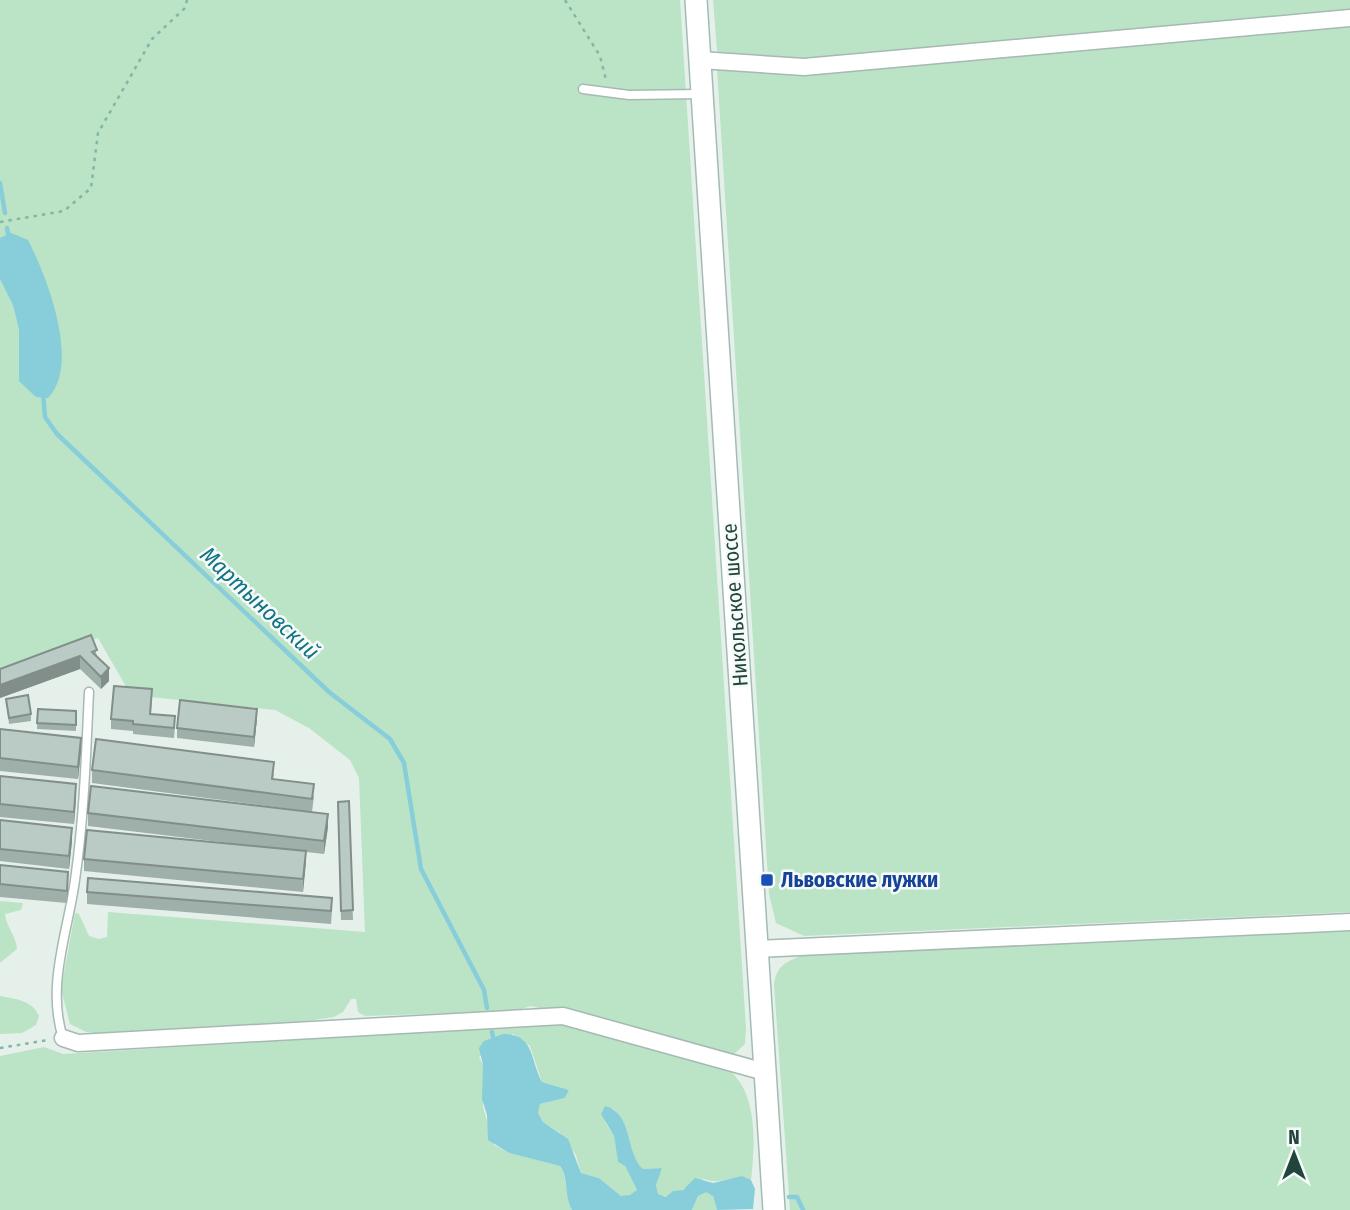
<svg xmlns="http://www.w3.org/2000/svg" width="1350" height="1210" font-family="'Fira Sans Condensed',sans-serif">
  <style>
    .green { fill: #bbe3c6 }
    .water { fill: #87cdda }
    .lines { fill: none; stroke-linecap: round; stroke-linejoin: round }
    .stream { stroke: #87cdda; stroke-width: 4.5 }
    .service-casing { stroke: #a6b9b3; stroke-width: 11 }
    .minor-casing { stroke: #a6b9b3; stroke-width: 19 }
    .secondary-casing { stroke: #a1bdb3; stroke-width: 24 }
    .path { stroke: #81b7a6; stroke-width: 2.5; stroke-dasharray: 3.5 5; stroke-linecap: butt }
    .service { stroke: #fff; stroke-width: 8 }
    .minor { stroke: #fff; stroke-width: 16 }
    .secondary { stroke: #fff; stroke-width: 21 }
    .wall { fill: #9fafa9 }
    .shaded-wall { fill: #828e89 }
    .building { fill: #b9cbc4; stroke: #828e89; stroke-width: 2 }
    .transit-dot { fill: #1a4fb4; stroke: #f6fbf9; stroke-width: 2.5 }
    .labels { text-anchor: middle; stroke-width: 5; stroke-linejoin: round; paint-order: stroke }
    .street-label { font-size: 21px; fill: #21443b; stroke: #f6fbf9 }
    .transit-label { font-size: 21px; font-weight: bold; fill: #164399; stroke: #f6fbf9; text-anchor: start }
    .water-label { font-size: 23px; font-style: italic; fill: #137488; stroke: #f6fbf9 }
  </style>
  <rect width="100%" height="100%" fill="#e5f0eb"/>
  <path class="green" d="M0,0H680L746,1028L745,1044L732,1056L531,1006L515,1011L365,1016L358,1012L356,999H351L343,1012L334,1017L287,1024L105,1034L86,1032L70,1024L61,989L75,913L79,914L89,936L99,939L107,937L108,912L365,932L359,778L350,760L309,728L275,710L131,695L98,638L0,675Z
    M713,0H1350V14L805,62L737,57L717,51Z
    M1350,23V912L804,936L776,923L769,894L717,69L804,74Z
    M0,901L23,903L21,910L5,914C6,927 16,935 17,949L0,963Z
    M1350,930V1210H790L774,984C777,965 786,962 803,955Z
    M0,996C16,999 32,1000 39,1016L36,1025L22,1033L0,1034Z
    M568,1023L731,1072C758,1096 755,1146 751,1180C735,1173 721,1186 704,1179L667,1197L658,1194L656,1185L661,1168L643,1169C626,1153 630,1127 614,1109L605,1122L614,1136L618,1162L625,1166L637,1190L630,1196H621L599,1178L581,1173L576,1155L560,1133L543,1122L538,1113L540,1104L565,1098L569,1090L542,1082L530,1046L513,1034L479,1057L483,1065V1107L494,1145L509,1153L560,1166C568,1178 565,1196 572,1210H0V1056L44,1047L63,1054Z
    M706,1191L713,1196L717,1210H692L698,1196Z"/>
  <path class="water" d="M11,233L28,240C47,277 81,364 48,398L36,397L19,381V329L13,305L0,279V238Z
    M503,1034C535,1034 530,1060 542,1082L569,1090L565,1098L540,1104L538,1113L543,1122L568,1139L581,1173L599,1178L621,1196L630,1195L637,1190L625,1166L618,1162L614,1136L601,1114L605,1106C634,1114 624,1151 643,1169L662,1168L656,1185L658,1194L666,1197L673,1191L683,1190L695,1178L713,1183L742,1176L751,1180L755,1189L753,1209L717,1210L713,1196L706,1192L698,1196L692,1210H572C564,1196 569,1178 560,1166L509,1153L488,1140L487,1115L482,1099L483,1065L479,1048L484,1041Z"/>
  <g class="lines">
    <path class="stream" d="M0,183L5,213
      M7,228L9,239
      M43,393L45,417L57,434L329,692L390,739L404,763L421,869L484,990L487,1008
      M492,1032L494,1042
      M789,1197H797L803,1210"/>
    <g class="service-casing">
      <path id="service" d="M583,89L629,95L702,94
        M63,1038C46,985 68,932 75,880C84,818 86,755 89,692"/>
    </g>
    <g class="minor-casing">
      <path id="minor" d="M700,60L804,67L1350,18
        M757,949L1350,922
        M63,1038L78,1043L563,1016L765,1072"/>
    </g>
    <g class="secondary-casing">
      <path id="secondary" d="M696,0L774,1210"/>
    </g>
    <path class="path" d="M565,0L600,56L606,80
      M0,222L64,211L91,188L98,133L152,39L185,8L187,0
      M0,1048L48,1040"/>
    <use href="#service" class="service"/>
    <use href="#minor" class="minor"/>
    <use href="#secondary" class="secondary"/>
  </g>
  <path class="wall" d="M91,635L97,656L109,681L101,689L80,669L0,698V669Z
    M6,699L31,714V721L9,724Z
    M152,699L151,714L175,726L174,738L133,734V731L111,729V719Z
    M38,709L76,711V731L37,729Z
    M257,718L254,747L177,738V728Z
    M0,729L81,751L78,779L0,771Z
    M92,770L274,774L273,779L314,796L312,812L92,783Z
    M0,776L76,796L74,824L0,817Z
    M349,801L353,920H341L338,802Z
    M88,813L328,827L324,854L306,852L303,892L84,871V859L262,847L88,826Z
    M0,820L72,841L69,869L0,861Z
    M0,865L68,885L67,903L0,897Z
    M87,892L332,910L331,924L87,904Z"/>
  <path class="shaded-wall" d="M80,656V669L0,698V685Z
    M109,668V681L101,689V677Z
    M257,709V718L254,747V737Z
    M81,738V751L78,779V767Z
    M76,784V796L74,824V812Z
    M328,814V827L324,854V841Z
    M72,828V841L69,869V856Z
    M306,851V863L303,892V879Z
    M68,872V885L67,903V891Z"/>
  <path class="building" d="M91,635L97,650L92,652L109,668L101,677L80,656L0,685V669Z
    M114,686L152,689L150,714L175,716L174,728L133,724V721L111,719Z
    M28,695L31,714L9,718L6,699Z
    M180,700L257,709L254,737L177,728Z
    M38,709L76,711V725L37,723Z
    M0,729L81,738L78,767L0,758Z
    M96,739L274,762L272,779L314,784L312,799L92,770Z
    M0,776L76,784L74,812L0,804Z
    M91,786L328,814L324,841L88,813Z
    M349,801L353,910L341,911L338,802Z
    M0,820L72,828L69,856L0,849Z
    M87,830L306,851L303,879L84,859Z
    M0,865L68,872L67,891L0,884Z
    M88,878L332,898L331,911L87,892Z"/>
  <rect class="transit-dot" x="760" y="873" width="14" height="14" rx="3.5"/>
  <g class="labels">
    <g class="street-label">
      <text transform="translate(735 605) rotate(-94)" y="7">Никольское шоссе</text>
    </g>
    <g class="transit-label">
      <text x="781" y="887">Львовские лужки</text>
    </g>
    <g class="water-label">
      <text transform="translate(260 603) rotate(43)" y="8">Мартыновский</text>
    </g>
  </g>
  <g transform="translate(1294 1154)" stroke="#f6fbf9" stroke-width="5" paint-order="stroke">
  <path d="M0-5L12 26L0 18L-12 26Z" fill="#21443b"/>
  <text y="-10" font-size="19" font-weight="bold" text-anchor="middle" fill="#21443b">N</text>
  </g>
</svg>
